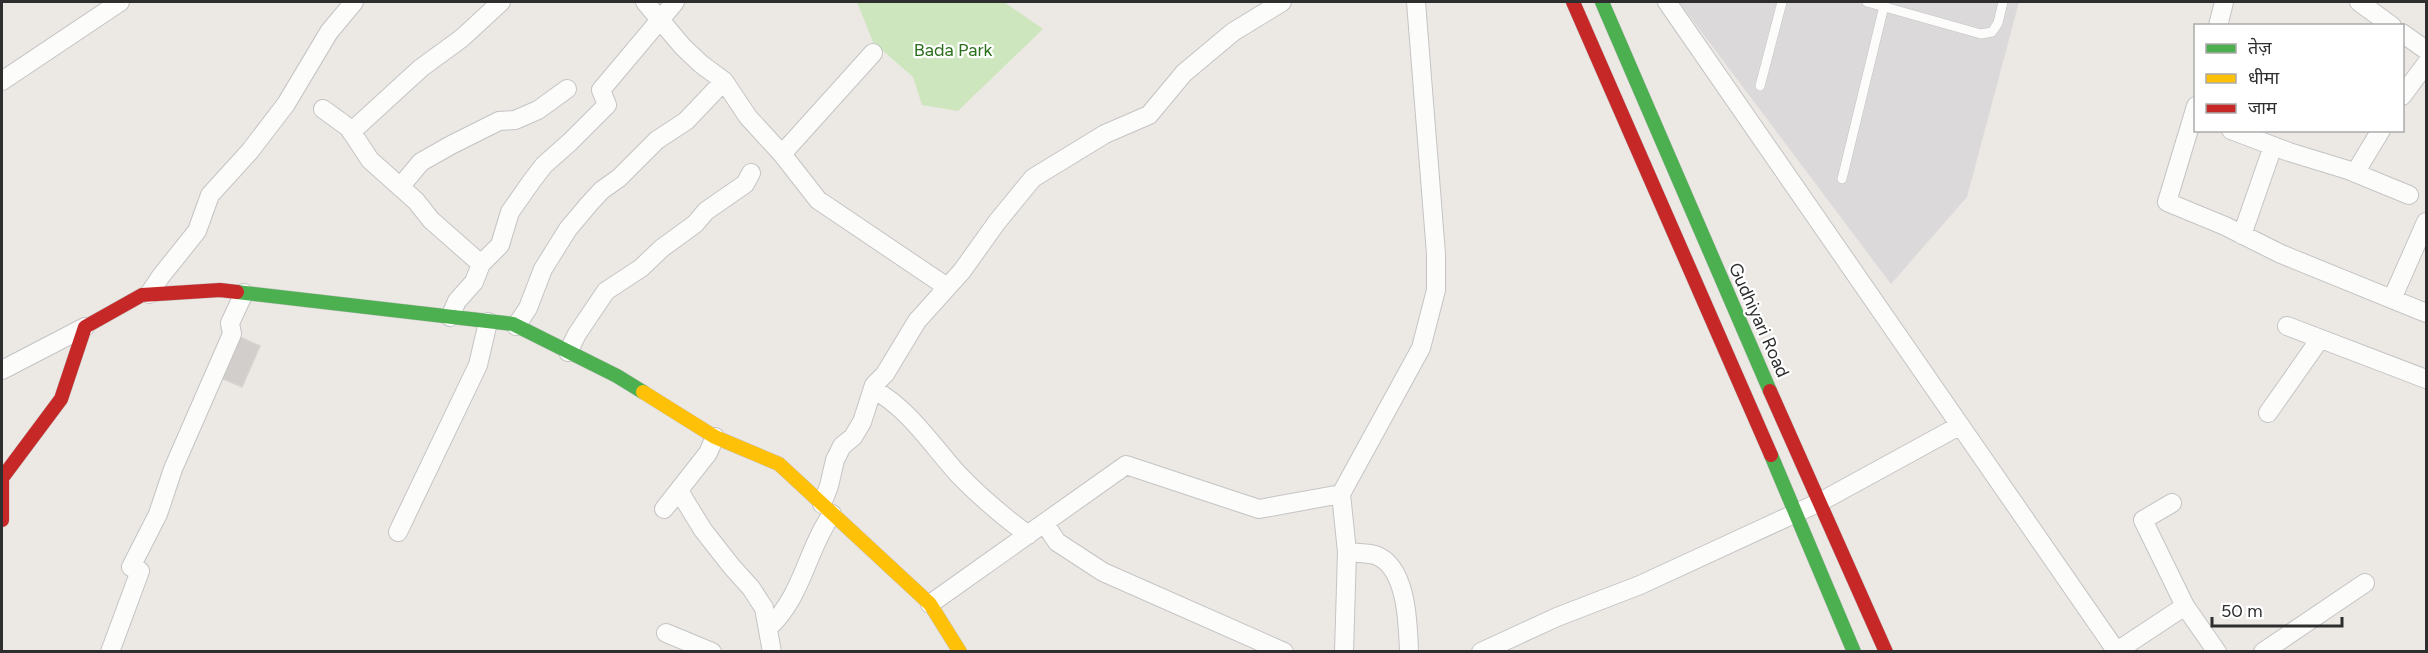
<svg xmlns="http://www.w3.org/2000/svg" width="2428" height="653" font-family="Figtree,'Noto Sans Devanagari',sans-serif">
  <style>
    .industrial { fill: #dcd9db }
    .green { fill: #cee6be }
    .building { fill: #d1cecb; stroke: #d7d4d0; stroke-width: 1.5 }
    .lines { fill: none; stroke-linecap: round; stroke-linejoin: round }
    .lane-casing { stroke: #c5c4c5; stroke-width: 10 }
    .street-casing { stroke: #c5c4c5; stroke-width: 20 }
    .fast-casing { stroke: #c5c4c5; stroke-width: 15 }
    .slow-casing { stroke: #c5c4c5; stroke-width: 15 }
    .jam-casing { stroke: #c5c4c5; stroke-width: 15 }
    .lane { stroke: #fcfcfb; stroke-width: 9 }
    .street { stroke: #fcfcfb; stroke-width: 18 }
    .fast { stroke: #4caf50; stroke-width: 14 }
    .slow { stroke: #ffc107; stroke-width: 14 }
    .jam { stroke: #c62828; stroke-width: 14 }
    .labels { text-anchor: middle; stroke-width: 4.5; stroke-linejoin: round; paint-order: stroke }
    .park-label { font-size: 18px; fill: #2c6e1b; stroke: #fff }
    .street-label { font-size: 18px; fill: #2e2e2e; stroke: #fff }
  </style>
  <rect width="100%" height="100%" fill="#ece8e4"/>
  <path class="industrial" d="M1679,2H2019L1967,197L1891,284Z"/>
  <path class="green" d="M857,2H1004L1043,29L958,111L922,105L913,77L873,42Z"/>
  <path class="building" d="M235,335L260,346L242,387L217,376Z"/>
  <g class="lines">
    <g class="lane-casing">
      <path id="lane" d="M1867,2L1981,34L1992,32L1998,23L2003,2
        M1760,86L1782,2
        M1842,179L1885,2"/>
    </g>
    <g class="street-casing">
      <path id="street" d="M645,2L683,47L701,64L724,81L748,117L782,154L818,200L947,287
        M1667,2L2117,652
        M2359,2L2392,26
        M2218,26L2224,2
        M2402,33L2426,50
        M2,81L120,2
        M2402,96L2426,64
        M2196,106L2167,202L2225,226L2281,254L2426,313
        M323,109L349,128L370,160L416,201L431,220L481,264
        M2231,130L2289,152L2348,170L2409,195
        M351,132L421,68L462,38L501,2
        M782,154L873,53
        M2355,173L2381,130
        M400,187L421,162L451,145L499,121L515,120L538,110L567,89
        M2242,235L2273,146
        M149,294L161,276L197,231L210,195L250,151L286,104L329,32L354,2
        M2392,299L2426,222
        M450,317L457,301L474,282L481,264L500,245L510,212L531,182L544,165L570,142L607,105L601,90L675,2
        M516,326L528,308L543,269L568,229L589,204L602,190L619,178L657,140L686,121L724,81
        M2287,326L2426,379
        M568,352L577,334L606,291L641,268L662,248L695,224L706,211L745,184L751,173
        M2,370L85,327
        M873,389C909,409 931,444 958,474C979,496 1004,517 1028,535
        M2268,413L2320,339
        M679,491L703,530L732,567L751,588L764,608L772,652
        M2172,503L2143,520L2185,606
        M822,504L829,486L835,460L842,446L853,437L862,422L874,385L885,374L917,321L962,271L997,222L1033,178L1105,134L1149,115L1184,73L1233,32L1282,2
        M664,509L708,453L715,437
        M1045,524L1057,542L1103,572L1284,652
        M398,532L478,365L488,322
        M1347,552C1356,553 1367,553 1375,555C1407,566 1408,623 1409,652
        M930,604L1126,465L1259,509L1341,494
        M768,628C802,598 807,549 832,514
        M666,633L712,652
        M2117,651L2185,606L2217,652
        M110,652L140,571L131,567L158,514L173,469L232,334L230,323L244,293
        M1344,652L1347,552L1341,494L1421,348L1436,290V254L1416,2
        M1481,652L1557,617L1640,585L1820,502L1959,426
        M2263,652L2365,583"/>
    </g>
    <g class="fast-casing">
      <path id="fast" d="M1602,2L1770,391
        M237,292L513,324L617,376L643,392
        M1771,455L1854,652"/>
    </g>
    <g class="slow-casing">
      <path id="slow" d="M643,392L715,437L779,464L930,604L960,652"/>
    </g>
    <g class="jam-casing">
      <path id="jam" d="M1573,2L1771,455
        M1770,391L1886,652
        M2,520V478L61,399L85,327L142,295L220,290L237,292"/>
    </g>
    <use href="#lane" class="lane"/>
    <use href="#street" class="street"/>
    <use href="#fast" class="fast"/>
    <use href="#slow" class="slow"/>
    <use href="#jam" class="jam"/>
  </g>
  <g class="labels">
    <g class="park-label">
      <text x="953" y="56">Bada Park</text>
    </g>
    <g class="street-label">
      <text transform="translate(1759 320) rotate(66)" y="6">Gudhiyari Road</text>
    </g>
  </g>
  <rect width="2428" height="653" fill="none" stroke="#2e2e2e" stroke-width="6"/>
  <rect x="2194" y="24" width="210" height="108" fill="#ffffff" stroke="#ababab" stroke-width="1.5"/>
  <rect x="2206" y="44" width="30" height="9" fill="#4caf50" stroke="#ababab" stroke-width="1.5"/>
  <text x="2248" y="54" font-size="18" fill="#2e2e2e">तेज़</text>
  <rect x="2206" y="74" width="30" height="9" fill="#ffc107" stroke="#ababab" stroke-width="1.5"/>
  <text x="2248" y="84" font-size="18" fill="#2e2e2e">धीमा</text>
  <rect x="2206" y="104" width="30" height="9" fill="#c62828" stroke="#ababab" stroke-width="1.5"/>
  <text x="2248" y="114" font-size="18" fill="#2e2e2e">जाम</text>
  <path d="M2212 617v9h130v-9" fill="none" stroke="#2e2e2e" stroke-width="3"/>
  <text x="2221" y="617" font-size="18" fill="#2e2e2e" stroke="#ffffff" stroke-width="4.5" paint-order="stroke">50 m</text>
</svg>
